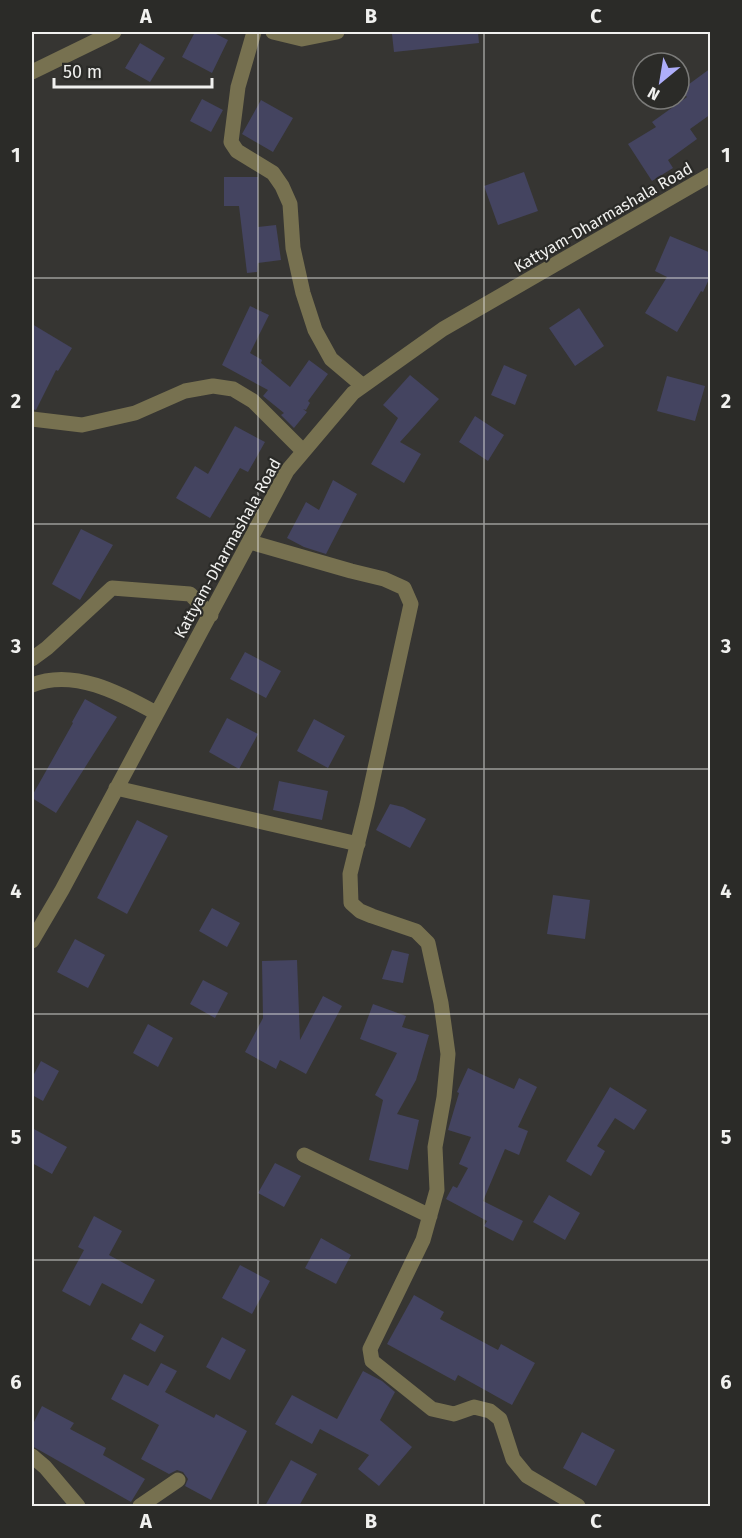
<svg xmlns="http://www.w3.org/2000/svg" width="742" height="1538" font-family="'Fira Sans',sans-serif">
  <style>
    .building { fill: #444460 }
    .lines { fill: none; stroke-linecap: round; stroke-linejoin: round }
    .minor { stroke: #777150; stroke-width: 15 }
    .grid { fill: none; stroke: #f1f1ef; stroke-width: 1.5; stroke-opacity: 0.55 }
    .labels { text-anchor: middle; stroke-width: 4.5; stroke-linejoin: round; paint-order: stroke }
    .street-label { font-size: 16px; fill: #f1f1ef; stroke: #2b2b28 }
    .neatline { fill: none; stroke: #f1f1ef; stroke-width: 2 }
    .grid-label { font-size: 20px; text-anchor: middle; font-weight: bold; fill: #f1f1ef }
  </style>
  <rect width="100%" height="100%" fill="#363532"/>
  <path class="building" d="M195,32H212L228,40L212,73L182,57Z
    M413,32H478L479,43L394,52L392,34Z
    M140,43L165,58L150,82L125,68Z
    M711,68V114L690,129L697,139L668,160L673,168L652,181L628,144L656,127L652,122L687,97L681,90Z
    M202,99L223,110L211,132L190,121Z
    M261,100L293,118L273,152L242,134Z
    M524,172L538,211L498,225L484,186Z
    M224,177H258V227L276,225L281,260L258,263L257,272L247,273L239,206H224Z
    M670,236L711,253V275L703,292L701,291L677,332L645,313L667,277L655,271Z
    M250,306L269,315L250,353L262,360L261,363L290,387L309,360L328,374L308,401L310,403L306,410L303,409L307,412L294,428L281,415L284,413L263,396L268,390L222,365Z
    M579,308L604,346L575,366L549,328Z
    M32,324L72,348L58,371L56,370L36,410L32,409Z
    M504,365L527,375L515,405L491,395Z
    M410,375L439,399L400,442L421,454L404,483L371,464L398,418L383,405Z
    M667,376L705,386L695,421L657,411Z
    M475,416L504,435L488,461L459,442Z
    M235,426L265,442L248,472L240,468L210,518L176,498L195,466L208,474Z
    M333,480L357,494L326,554L304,547L287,538L306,502L319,510Z
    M81,529L113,545L80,600L52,584Z
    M245,652L281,671L266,698L230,679Z
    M85,699L117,717L56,813L32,798V796L73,723L72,722Z
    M227,718L258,734L239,769L209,752Z
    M314,719L345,736L328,768L297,751Z
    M279,781L328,791L322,820L273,810Z
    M390,804L403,807L426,819L410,848L376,830Z
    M137,820L168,836L127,914L97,898Z
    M553,895L590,900L585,939L547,934Z
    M212,908L240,923L227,947L199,931Z
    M75,939L105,955L88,988L57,972Z
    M392,950L409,954L403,983L382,979Z
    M297,960L300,1040L323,996L342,1006L306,1074L280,1060L276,1069L245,1052L263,1018L262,961Z
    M203,980L228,993L215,1018L190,1004Z
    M373,1004L406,1016L402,1027L429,1035L416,1080L397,1114L419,1120L408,1170L369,1160L383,1100L375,1095L397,1053L360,1039Z
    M148,1024L173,1038L158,1067L133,1053Z
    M41,1061L59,1071L43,1101L32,1095V1078Z
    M468,1068L514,1089L519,1078L537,1087L518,1127L528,1131L519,1155L505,1149L483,1201L523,1221L513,1241L484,1226L487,1221L446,1199L453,1186L457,1188L468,1168L459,1164L471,1137L448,1130L459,1093L457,1092Z
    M610,1087L647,1110L634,1130L615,1118L597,1146L605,1151L591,1176L566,1161Z
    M32,1128L67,1147L52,1174L32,1163Z
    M275,1163L301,1176L284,1207L258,1193Z
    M549,1195L580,1213L565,1240L533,1222Z
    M94,1216L122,1231L109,1255L155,1280L142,1304L102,1283L90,1306L62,1291L84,1250L78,1247Z
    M321,1238L351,1255L336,1284L305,1268Z
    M240,1265L270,1281L252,1314L222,1298Z
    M414,1295L444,1312L440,1319L498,1350L501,1344L535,1363L512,1405L458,1375L455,1381L387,1344Z
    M140,1323L164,1336L155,1352L131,1339Z
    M222,1337L246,1350L230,1380L206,1367Z
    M161,1363L177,1371L165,1392L214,1418L216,1414L247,1431L211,1500L185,1486L188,1479L183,1472L177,1470L169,1474L141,1459L159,1425L111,1399L124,1374L148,1386Z
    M363,1371L382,1381L395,1392L380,1420L412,1447L379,1486L358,1469L369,1455L320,1429L312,1444L275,1424L292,1395L337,1419Z
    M42,1406L74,1423L70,1429L106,1448L103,1455L145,1479L131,1502L32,1446V1426Z
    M582,1432L615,1450L596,1486L563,1468Z
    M291,1460L317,1474L299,1506H265Z"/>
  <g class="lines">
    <path class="minor" d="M254,32L238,87L231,142L237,151L273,173L282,186L290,204L293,248L303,293L315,330L331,359L363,386
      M273,32L302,39L337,32
      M32,72L114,32
      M32,419L82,425L135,413L185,391L213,386L233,389L253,401L303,451
      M250,542L351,571L384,579L404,588L411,604L367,805L350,874L351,903L360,911L372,916L416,931L428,943L441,1003L448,1054L444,1097L435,1147L437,1190L423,1240L370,1349L372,1361L432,1409L454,1414L474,1407L490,1411L500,1419L513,1459L527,1476L578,1506
      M32,659L47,648L112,588L190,594L211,615
      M32,685C73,668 120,693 156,713
      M116,788L358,844
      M32,941L62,890L287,471L353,393L443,329L710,175
      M304,1155L430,1216
      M32,1456L45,1467L78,1506
      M140,1506L178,1480"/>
  </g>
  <path class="grid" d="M258,32V1506M484,32V1506M32,278H710M32,524H710M32,769H710M32,1014H710M32,1260H710"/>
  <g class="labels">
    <g class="street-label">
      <text transform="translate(603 217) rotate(-30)" y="6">Kattyam-Dharmashala Road</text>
      <text transform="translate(227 548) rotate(-61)" y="6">Kattyam-Dharmashala Road</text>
    </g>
  </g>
  <rect width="742" height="1538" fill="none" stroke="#2b2b28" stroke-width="66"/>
  <g transform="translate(661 81) rotate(210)"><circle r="28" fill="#2b2b28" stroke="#7a7a78" stroke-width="1.5"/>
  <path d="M0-4.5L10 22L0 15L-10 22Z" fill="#aeaefa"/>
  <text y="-9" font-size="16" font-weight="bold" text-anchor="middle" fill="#f1f1ef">N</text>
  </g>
  <path d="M54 78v9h158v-9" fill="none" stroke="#f1f1ef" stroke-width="3"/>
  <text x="63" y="78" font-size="18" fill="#f1f1ef" stroke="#2b2b28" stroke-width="4.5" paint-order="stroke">50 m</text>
  <rect x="33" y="33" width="676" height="1472" class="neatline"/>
  <g class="grid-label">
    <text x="146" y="23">A</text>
    <text x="371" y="23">B</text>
    <text x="596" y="23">C</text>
    <text x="16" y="162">1</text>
    <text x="726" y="162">1</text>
    <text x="16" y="408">2</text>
    <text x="726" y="408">2</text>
    <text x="16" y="653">3</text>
    <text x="726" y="653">3</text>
    <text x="16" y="898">4</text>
    <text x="726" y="898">4</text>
    <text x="16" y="1144">5</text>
    <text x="726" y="1144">5</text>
    <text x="16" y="1389">6</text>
    <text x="726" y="1389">6</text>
    <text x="146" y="1528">A</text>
    <text x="371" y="1528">B</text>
    <text x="596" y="1528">C</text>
  </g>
</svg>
